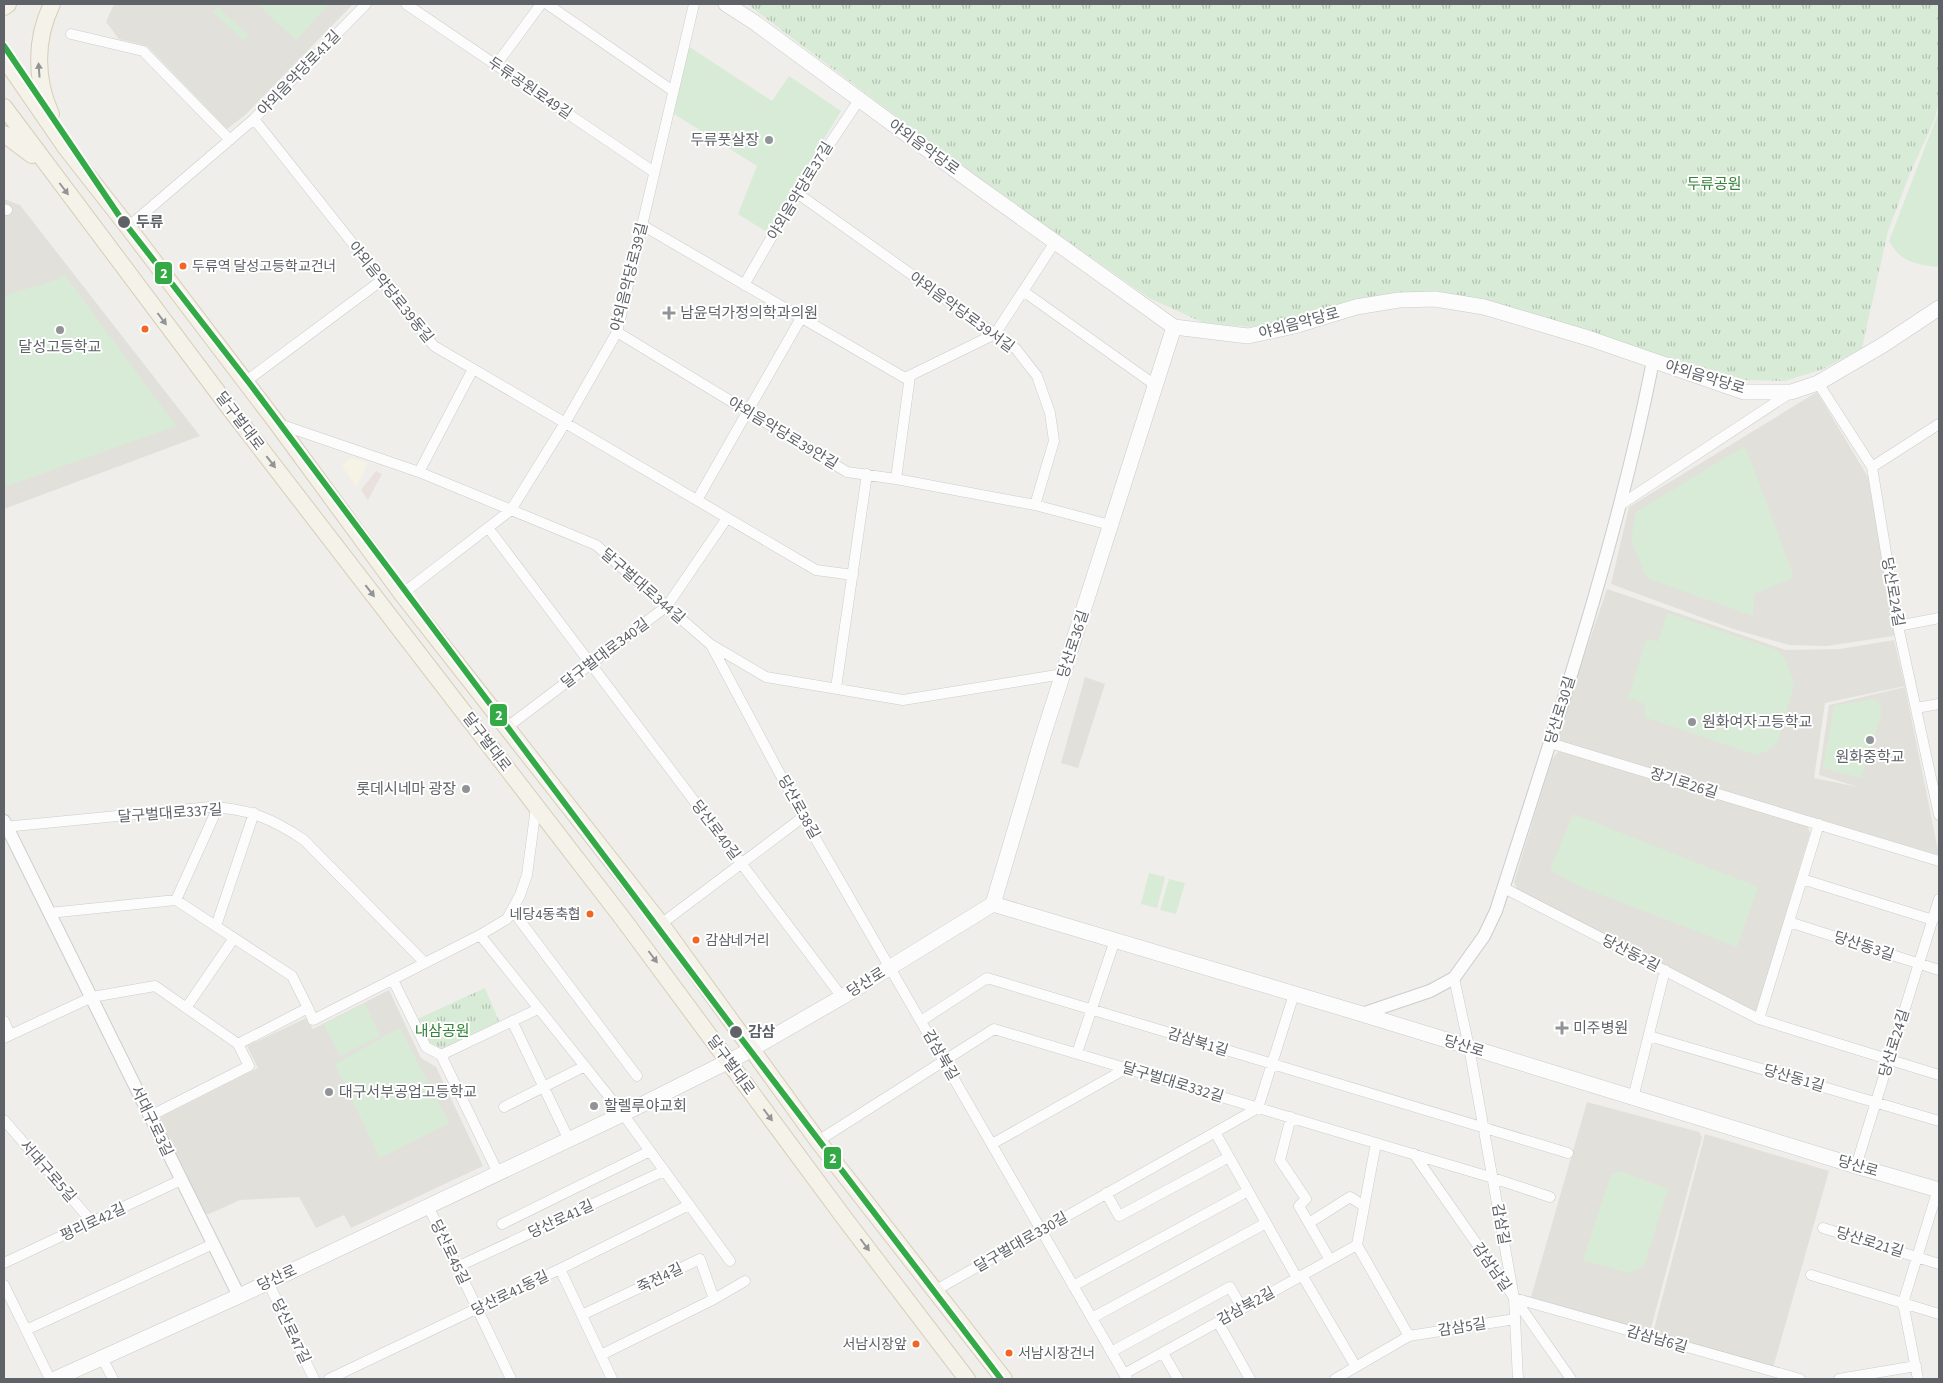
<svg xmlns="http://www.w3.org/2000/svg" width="1943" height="1383" font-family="'Source Sans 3','Noto Sans KR',sans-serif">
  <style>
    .commercial { fill: #f7f3e4 }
    .education { fill: #e2e0da }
    .medical { fill: #eae0de }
    .grass { fill: #d8ebd6 }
    .park { fill: url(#park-tufts) }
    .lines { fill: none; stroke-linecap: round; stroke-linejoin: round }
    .minor-casing { stroke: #cbcccc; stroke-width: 11 }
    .tertiary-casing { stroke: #cbcccc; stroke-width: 14 }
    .secondary-casing { stroke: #cacacb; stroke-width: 16 }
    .primary-casing { stroke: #d7ceb8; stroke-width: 18 }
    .minor { stroke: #fdfcfc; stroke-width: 10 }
    .tertiary { stroke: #fdfcfc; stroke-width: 12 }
    .secondary { stroke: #fdfcfc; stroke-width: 15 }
    .primary { stroke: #f4f2e9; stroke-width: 16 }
    .metro-1-casing { stroke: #fff; stroke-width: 10 }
    .metro-1 { stroke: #33aa46; stroke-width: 6 }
    .oneway { fill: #939595 }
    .poi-dot { fill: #919496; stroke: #fff; stroke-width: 2 }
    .stop-dot { fill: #5f6368; stroke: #fff; stroke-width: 2 }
    .bus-dot { fill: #f26522; stroke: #fff; stroke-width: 2 }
    .labels { text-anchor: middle; stroke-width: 4; stroke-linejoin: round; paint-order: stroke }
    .bus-label { font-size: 14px; fill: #5f6368; stroke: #fff; text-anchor: start }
    .street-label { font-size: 15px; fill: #5f6368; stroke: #fff }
    .poi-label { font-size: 15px; fill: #5f6368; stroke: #fff; text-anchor: start }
    .park-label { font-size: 15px; fill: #348238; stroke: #fff }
    .stop-label { font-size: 15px; font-weight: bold; fill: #5f6368; stroke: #fff; text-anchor: start }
    .line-badge { stroke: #fff; stroke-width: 2 }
    .badge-label { font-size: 14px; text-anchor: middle; font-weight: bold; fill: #fff }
  </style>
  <defs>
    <pattern id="park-tufts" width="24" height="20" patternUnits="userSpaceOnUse" patternTransform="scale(1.25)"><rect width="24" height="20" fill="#d8ebd6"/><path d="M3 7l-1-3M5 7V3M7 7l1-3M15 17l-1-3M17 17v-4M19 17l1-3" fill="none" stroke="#b2c2b1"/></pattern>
  </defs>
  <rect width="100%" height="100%" fill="#efeeea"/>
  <path class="commercial" d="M351,458L368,463L356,486L342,466Z"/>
  <path class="education" d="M114,4H353L245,115L227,129L147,46L119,39L106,22Z
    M4,199L20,205L200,436L4,509Z
    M1817,392L1868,477L1896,633L1893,636L1827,646L1789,645L1733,629L1611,584L1629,507Z
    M1607,589L1786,650L1840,649L1894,640L1905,686L1825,703L1814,778L1858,787L1819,775L1829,705L1905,687L1939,855L1555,742Z
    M1085,677L1105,684L1078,768L1061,763Z
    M1559,751L1807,825L1810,833L1756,1013L1518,891L1514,882L1552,759Z
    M389,990L421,1058L436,1067L483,1166L351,1228L344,1215L316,1228L299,1197L240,1200L209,1214L203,1213L158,1123L161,1117L258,1068L247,1046L306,1018L313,1029Z
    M1587,1102L1699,1132L1702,1137L1651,1328L1643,1329L1531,1297Z
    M1705,1134L1829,1171L1773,1368L1653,1333Z"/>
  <path class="medical" d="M376,471L382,474L368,500L361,490Z"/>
  <path class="grass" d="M257,4H329L296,40Z
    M218,7L248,35L243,40L213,12Z
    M685,44L772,101L789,76L841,111L767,232L738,214L757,166L674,114Z
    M1939,111V266L1938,267C1916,264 1901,263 1889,241Z
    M64,274L176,426L4,487V296L58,279Z
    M1745,446L1794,577L1754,594L1753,616L1647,578L1631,540L1636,512Z
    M1667,613L1777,650L1786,660L1794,685L1778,742L1767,751L1756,755L1645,717V704L1628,698L1647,638L1658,642Z
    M1872,699L1878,701L1881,709V716L1861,778L1823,768L1834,706Z
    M1573,814L1758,887L1737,947L1577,885L1550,870Z
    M1149,873L1165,877L1157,908L1141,904Z
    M1169,879L1185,883L1176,914L1160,910Z
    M365,1004L380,1036L340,1056L324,1024Z
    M400,1028L449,1123L380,1158L335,1064Z
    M1619,1171L1668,1189L1644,1266L1628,1273L1583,1260L1611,1175Z"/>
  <path class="park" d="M747,4H1939V102L1935,118L1909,176L1888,231L1862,348L1823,369L1785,381L1746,380L1596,336L1438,294L1250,327L1204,323L1149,298L981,180Z
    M485,988L501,1026L441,1055L426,1047L413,1021Z"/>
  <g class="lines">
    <g class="minor-casing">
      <path id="minor" d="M406,4L654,172
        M547,4L673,91
        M71,34L143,51L230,140
        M496,65L541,4
        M254,119L434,346L816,570L853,575
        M797,193L1016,349L1037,376L1050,413L1054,441L1035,505
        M4,209L7,210
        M642,225L905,378L995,334L1055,242
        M128,227L254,119L366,4
        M744,285L797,193L859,100
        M1023,291L1155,385
        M617,332L847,472L896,479L1035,505L1110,525
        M245,382L382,280
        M1818,383L1872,467L1898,626L1939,815
        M279,424L419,472L596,545L710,644L766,677L903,700L1063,674
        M1872,467L1939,424
        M419,472L473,369
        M896,479L910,376
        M697,500L801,318
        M1620,505L1790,393
        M492,533L842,997
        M402,594L511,510L565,423L617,332L694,4
        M1898,626L1939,618
        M711,645L803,817L1127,1379
        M836,688L867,474
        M1916,708L1939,704
        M506,728L667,606L727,518
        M1550,743L1939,861
        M4,827L210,807C247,808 273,819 304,840L425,963
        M1802,879L1933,920
        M1504,888L1759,1019L1939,1075
        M176,900L218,807
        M512,910L637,1076
        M49,913L176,900L292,976L308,1008
        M1789,922L1939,970
        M661,924L803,817
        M216,926L254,813
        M480,935L623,1114L730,1261
        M1454,978L1469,1047L1514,1298L1518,1379
        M393,980L426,1047L441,1055L498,1173
        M186,1008L234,938
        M1759,1019L1819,824
        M4,1021L10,1035
        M512,1021L569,1140
        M921,1021L987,978L1568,1153
        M1649,1036L1939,1121
        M4,1038L92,997L155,986L238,1044
        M238,1044L308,1008L313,1020L480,935L507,919L520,895L527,875L536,807
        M1077,1053L1115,940
        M441,1055L538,1009
        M1633,1098L1665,970
        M504,1107L585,1066
        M150,1116L249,1066L238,1044
        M1291,1117L1280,1160L1306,1199L1299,1206L1330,1260
        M4,1120L92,1222
        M1215,1132L1297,1278
        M818,1141L994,1029L1493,1178L1550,1197
        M992,1144L1127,1068
        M1414,1154L1571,1379
        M1856,1166L1939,899
        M1106,1193L1119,1216L1229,1157
        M428,1206L511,1379
        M1309,1223L1350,1197L1364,1206
        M502,1224L650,1151
        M1823,1228L1939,1264
        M1357,1245L1409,1336
        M4,1263L181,1180
        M457,1267L664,1171
        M560,1269L612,1379
        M1302,1275L1356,1367
        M1811,1275L1939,1314
        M268,1282L314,1379
        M4,1285L50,1379
        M1073,1286L1248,1191
        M936,1290L1258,1108L1294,994
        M1514,1298L1800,1379
        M582,1315L700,1259L714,1299
        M1092,1318L1266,1223
        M1218,1322L1250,1379
        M26,1330L213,1244
        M1111,1352L1230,1287L1242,1308
        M1163,1353L1178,1379
        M601,1355L714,1299L745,1281
        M102,1358L113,1379
        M1124,1374L1357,1245L1376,1143
        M329,1379L560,1269L689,1205
        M1335,1379L1409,1336L1515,1319
        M1839,1379L1916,1366
        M1918,1379L1903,1303L1938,1189"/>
    </g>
    <g class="tertiary-casing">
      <path id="tertiary" d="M4,821L239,1296
        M1362,1014L1430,991L1454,978L1484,936L1496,911C1554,729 1616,548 1653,361"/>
    </g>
    <g class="secondary-casing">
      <path id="secondary" d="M726,4L754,22L977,186L1174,327L1248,336L1294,326L1356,307L1399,300L1435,299L1484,307L1588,338L1744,392H1791L1818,383L1883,345L1939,308
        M993,904L1042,739L1174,327
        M55,1379L239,1296L623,1114L743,1054L842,997L993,904L1362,1014L1856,1166L1939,1190"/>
    </g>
    <g class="primary-casing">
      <path id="primary" d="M4,7L8,4
        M4,58L66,148L128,227L276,422L402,594L661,924L818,1141L1004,1379
        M4,107L234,414L623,919L845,1219L967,1379
        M51,114C35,79 35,39 52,4
        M4,134L32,155"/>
    </g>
    <use href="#minor" class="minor"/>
    <use href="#tertiary" class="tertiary"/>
    <use href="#secondary" class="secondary"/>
    <use href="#primary" class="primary"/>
    <g class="metro-1-casing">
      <path id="metro-1" d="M4,46L120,217L250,384L737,1033L1001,1379"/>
    </g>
    <use href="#metro-1" class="metro-1"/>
  </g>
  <defs><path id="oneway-solid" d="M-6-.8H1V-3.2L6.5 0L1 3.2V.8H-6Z" transform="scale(1.25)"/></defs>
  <g class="oneway">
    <use href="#oneway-solid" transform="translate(39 70) rotate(-94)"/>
    <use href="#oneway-solid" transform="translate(64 189) rotate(53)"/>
    <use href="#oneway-solid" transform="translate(162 319) rotate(53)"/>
    <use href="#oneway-solid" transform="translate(271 462) rotate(52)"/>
    <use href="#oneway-solid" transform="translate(370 591) rotate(52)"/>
    <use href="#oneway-solid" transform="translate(653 957) rotate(53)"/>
    <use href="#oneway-solid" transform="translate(768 1115) rotate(53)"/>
    <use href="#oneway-solid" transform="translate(865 1245) rotate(53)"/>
  </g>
  <g class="poi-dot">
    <circle cx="769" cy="140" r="5"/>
    <path d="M666.5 305.5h5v5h5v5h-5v5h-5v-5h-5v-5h5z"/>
    <circle cx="60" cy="330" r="5"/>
    <circle cx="1692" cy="722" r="5"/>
    <circle cx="1870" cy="740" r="5"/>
    <circle cx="466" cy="789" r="5"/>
    <path d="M1559.5 1020.5h5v5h5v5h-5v5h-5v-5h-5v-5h5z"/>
    <circle cx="329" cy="1092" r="5"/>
    <circle cx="594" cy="1106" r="5"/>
  </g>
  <g class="stop-dot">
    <circle cx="124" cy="222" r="7"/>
    <circle cx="736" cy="1032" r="7"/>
  </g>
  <g class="bus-dot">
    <circle cx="183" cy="266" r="4.5"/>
    <circle cx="145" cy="329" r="4.5"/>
    <circle cx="590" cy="914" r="4.5"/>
    <circle cx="696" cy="940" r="4.5"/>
    <circle cx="916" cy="1344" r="4.5"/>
    <circle cx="1009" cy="1353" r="4.5"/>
  </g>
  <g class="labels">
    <g class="bus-label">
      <text x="192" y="271">두류역 달성고등학교건너</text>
      <text x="581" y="919" text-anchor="end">네당4동축협</text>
      <text x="705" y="945">감삼네거리</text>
      <text x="907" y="1349" text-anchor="end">서남시장앞</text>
      <text x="1018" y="1358">서남시장건너</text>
    </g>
    <g class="street-label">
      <text transform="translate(299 73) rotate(-46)" y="5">야외음악당로41길</text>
      <text transform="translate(530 88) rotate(34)" y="5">두류공원로49길</text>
      <text transform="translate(924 147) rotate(36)" y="5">야외음악당로</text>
      <text transform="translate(800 191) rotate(-59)" y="5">야외음악당로37길</text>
      <text transform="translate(629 277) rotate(-76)" y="5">야외음악당로39길</text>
      <text transform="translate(391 292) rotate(51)" y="5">야외음악당로39동길</text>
      <text transform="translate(962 312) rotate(36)" y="5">야외음악당로39서길</text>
      <text transform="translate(1299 323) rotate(-15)" y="5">야외음악당로</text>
      <text transform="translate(1705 377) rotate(17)" y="5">야외음악당로</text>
      <text transform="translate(240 421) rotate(53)" y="5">달구벌대로</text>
      <text transform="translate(783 433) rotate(31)" y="5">야외음악당로39안길</text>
      <text transform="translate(643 586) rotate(41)" y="5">달구벌대로344길</text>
      <text transform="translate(1893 592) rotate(80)" y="5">당산로24길</text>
      <text transform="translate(1073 644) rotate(-72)" y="5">당산로36길</text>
      <text transform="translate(605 653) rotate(-37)" y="5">달구벌대로340길</text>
      <text transform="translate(1560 710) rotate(-73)" y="5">당산로30길</text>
      <text transform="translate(487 742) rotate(53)" y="5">달구벌대로</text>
      <text transform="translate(1684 783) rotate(17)" y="5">장기로26길</text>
      <text transform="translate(799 807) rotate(61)" y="5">당산로38길</text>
      <text transform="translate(170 813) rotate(-4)" y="5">달구벌대로337길</text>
      <text transform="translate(716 830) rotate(53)" y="5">당산로40길</text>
      <text transform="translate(1864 946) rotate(18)" y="5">당산동3길</text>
      <text transform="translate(1631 953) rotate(27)" y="5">당산동2길</text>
      <text transform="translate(866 982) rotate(-32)" y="5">당산로</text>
      <text transform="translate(1198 1042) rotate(17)" y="5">감삼북1길</text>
      <text transform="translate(1894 1043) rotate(-73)" y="5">당산로24길</text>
      <text transform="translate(1464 1046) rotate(17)" y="5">당산로</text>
      <text transform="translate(941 1055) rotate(60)" y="5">감삼북길</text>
      <text transform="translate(731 1065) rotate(54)" y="5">달구벌대로</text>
      <text transform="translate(1794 1078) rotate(16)" y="5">당산동1길</text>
      <text transform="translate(1173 1082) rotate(17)" y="5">달구벌대로332길</text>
      <text transform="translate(152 1121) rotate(64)" y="5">서대구로3길</text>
      <text transform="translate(1858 1166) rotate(16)" y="5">당산로</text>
      <text transform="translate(48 1171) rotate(49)" y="5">서대구로5길</text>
      <text transform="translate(561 1219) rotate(-25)" y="5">당산로41길</text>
      <text transform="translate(93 1222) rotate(-25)" y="5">평리로42길</text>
      <text transform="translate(1501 1224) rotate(80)" y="5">감삼길</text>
      <text transform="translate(1021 1242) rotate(-30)" y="5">달구벌대로330길</text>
      <text transform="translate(1870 1242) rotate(17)" y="5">당산로21길</text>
      <text transform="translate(450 1252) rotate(64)" y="5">당산로45길</text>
      <text transform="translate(1492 1267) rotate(55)" y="5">감삼남길</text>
      <text transform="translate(277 1278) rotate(-25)" y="5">당산로</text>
      <text transform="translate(660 1278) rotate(-26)" y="5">죽전4길</text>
      <text transform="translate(510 1293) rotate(-26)" y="5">당산로41동길</text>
      <text transform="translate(1246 1306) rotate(-29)" y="5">감삼북2길</text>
      <text transform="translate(1462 1327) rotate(-9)" y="5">감삼5길</text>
      <text transform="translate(291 1331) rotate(64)" y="5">당산로47길</text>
      <text transform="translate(1657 1339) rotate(16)" y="5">감삼남6길</text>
    </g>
    <g class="poi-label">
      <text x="759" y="145" text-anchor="end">두류풋살장</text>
      <text x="680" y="318">남윤덕가정의학과의원</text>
      <text x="60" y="352" text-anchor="middle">달성고등학교</text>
      <text x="1702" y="727">원화여자고등학교</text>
      <text x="1870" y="762" text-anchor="middle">원화중학교</text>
      <text x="456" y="794" text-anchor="end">롯데시네마 광장</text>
      <text x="1573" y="1033">미주병원</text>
      <text x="339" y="1097">대구서부공업고등학교</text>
      <text x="604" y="1111">할렐루야교회</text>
    </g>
    <g class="park-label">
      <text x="1714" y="189">두류공원</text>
      <text x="442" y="1036">내삼공원</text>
    </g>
    <g class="stop-label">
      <text x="136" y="227">두류</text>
      <text x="748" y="1037">감삼</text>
    </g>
  </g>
  <g class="line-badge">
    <rect x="154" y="261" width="19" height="24" rx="5" fill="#33aa46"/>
    <rect x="489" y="703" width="19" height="24" rx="5" fill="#33aa46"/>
    <rect x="823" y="1146" width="19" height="24" rx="5" fill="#33aa46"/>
  </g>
  <g class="badge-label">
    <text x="164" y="278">2</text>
    <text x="499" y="720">2</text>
    <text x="833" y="1163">2</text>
  </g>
  <rect width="1943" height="1383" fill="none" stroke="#5f6368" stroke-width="10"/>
</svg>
